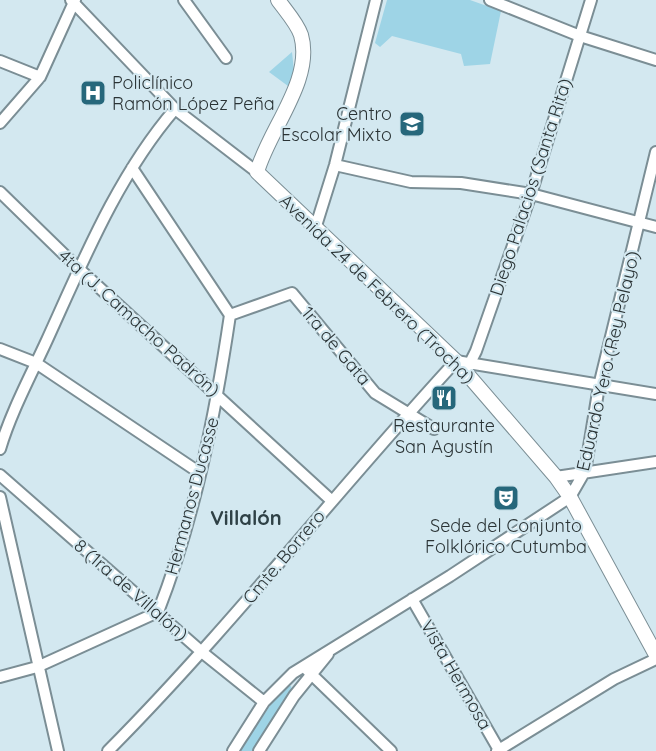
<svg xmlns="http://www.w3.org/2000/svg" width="656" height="751" font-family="Quicksand,sans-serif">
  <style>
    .green { fill: #9ed4e6 }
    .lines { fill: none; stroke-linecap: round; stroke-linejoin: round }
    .minor-casing { stroke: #7b8e95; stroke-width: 14 }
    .major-casing { stroke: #7b8e95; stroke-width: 16 }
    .minor { stroke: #fff; stroke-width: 10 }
    .major { stroke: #fff; stroke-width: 14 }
    .labels { text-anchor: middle; stroke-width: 4.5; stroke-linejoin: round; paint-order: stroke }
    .poi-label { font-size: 18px; fill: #2a3335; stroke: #d3e8f0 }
    .street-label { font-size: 18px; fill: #2a3335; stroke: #d3e8f0 }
    .neighbourhood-label { font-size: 20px; font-weight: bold; fill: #2f4146; stroke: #d3e8f0 }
  </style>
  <rect width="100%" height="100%" fill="#d3e8f0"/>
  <path class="green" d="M387,0H470L501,11L490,64L464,66L461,54L392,36L380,47L375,43Z
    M292,52L294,71L288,86L269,72Z
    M287,686H291L292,691L254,751H240L273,701Z"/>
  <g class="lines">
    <g class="minor-casing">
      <path id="minor" d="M71,0L175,109L257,172
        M184,0L226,58
        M490,0L580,36L656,60
        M0,61L40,77
        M0,123L40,77L75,0
        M335,165L411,182L461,183L531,194L656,227
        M132,168L230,315L292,293L375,393L434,429
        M0,192L79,269L332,501
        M315,229L335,165L376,0
        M0,349L36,363L200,473
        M467,369L476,351L531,194L591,0
        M0,449C11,412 31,375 47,340C83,261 118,175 175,109
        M0,475L203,653L264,702
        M556,477L656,462
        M0,497L58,751
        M412,599L499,750
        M307,670L391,751
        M0,677L37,667L158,612C195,517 215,416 230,315
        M108,751C231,627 338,489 456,361L656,394
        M233,751L264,702L293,673L450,576L570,497L585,471L599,386L656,152
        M259,751L294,696L328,654
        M497,751L614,679L656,659"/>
    </g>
    <g class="major-casing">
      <path id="major" d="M278,0C285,10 297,23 301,35C314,80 269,129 257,172L456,361L556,477L570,497L656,655"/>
    </g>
    <use href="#minor" class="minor"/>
    <use href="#major" class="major"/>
  </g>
  <defs>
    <g id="hospital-square" transform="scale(1.35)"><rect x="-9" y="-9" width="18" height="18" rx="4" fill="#26677b" stroke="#d3e8f0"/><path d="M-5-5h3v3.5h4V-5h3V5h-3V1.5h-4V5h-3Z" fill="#fff"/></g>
    <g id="school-square" transform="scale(1.35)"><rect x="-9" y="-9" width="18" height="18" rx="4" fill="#26677b" stroke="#d3e8f0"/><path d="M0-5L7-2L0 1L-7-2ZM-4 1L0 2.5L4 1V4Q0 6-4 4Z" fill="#fff"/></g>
    <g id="restaurant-square" transform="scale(1.35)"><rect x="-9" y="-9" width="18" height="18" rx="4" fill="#26677b" stroke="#d3e8f0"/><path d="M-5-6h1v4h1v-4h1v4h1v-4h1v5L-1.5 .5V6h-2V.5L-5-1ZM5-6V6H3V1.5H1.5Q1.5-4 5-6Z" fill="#fff"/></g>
    <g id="theatre-square" transform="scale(1.35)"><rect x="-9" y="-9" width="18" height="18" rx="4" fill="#26677b" stroke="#d3e8f0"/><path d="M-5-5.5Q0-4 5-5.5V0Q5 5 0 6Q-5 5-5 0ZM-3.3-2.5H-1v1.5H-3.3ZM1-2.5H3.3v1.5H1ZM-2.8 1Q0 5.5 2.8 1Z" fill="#fff"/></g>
  </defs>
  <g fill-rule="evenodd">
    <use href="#hospital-square" x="93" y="93"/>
    <use href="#school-square" x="412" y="124"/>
    <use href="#restaurant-square" x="444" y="398"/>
    <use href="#theatre-square" x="506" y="498"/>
  </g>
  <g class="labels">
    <g class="poi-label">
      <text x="112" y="89" text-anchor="start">Policlínico<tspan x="112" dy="21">Ramón López Peña</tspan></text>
      <text x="392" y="120" text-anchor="end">Centro<tspan x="392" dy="21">Escolar Mixto</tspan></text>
      <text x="444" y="432">Restaurante<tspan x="444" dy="21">San Agustín</tspan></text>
      <text x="506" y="532">Sede del Conjunto<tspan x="506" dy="21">Folklórico Cutumba</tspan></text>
    </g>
    <g class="street-label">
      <text transform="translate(531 187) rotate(-72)" y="6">Diego Palacios (Santa Rita)</text>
      <text transform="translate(377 289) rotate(44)" y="6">Avenida 24 de Febrero (Trocha)</text>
      <text transform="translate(139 323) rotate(42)" y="6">4ta (J. Camacho Padrón)</text>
      <text transform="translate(336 346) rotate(50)" y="6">1ra de Gata</text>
      <text transform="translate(608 361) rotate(-77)" y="6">Eduardo Yero (Rey Pelayo)</text>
      <text transform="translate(192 496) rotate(-75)" y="6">Hermanos Ducasse</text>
      <text transform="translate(284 557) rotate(-50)" y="6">Cmte. Borrero</text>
      <text transform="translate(131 590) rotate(41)" y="6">8 (1ra de Villalón)</text>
      <text transform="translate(456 675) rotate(60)" y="6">Vista Hermosa</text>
    </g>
    <g class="neighbourhood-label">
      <text x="246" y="525">Villalón</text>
    </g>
  </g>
</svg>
